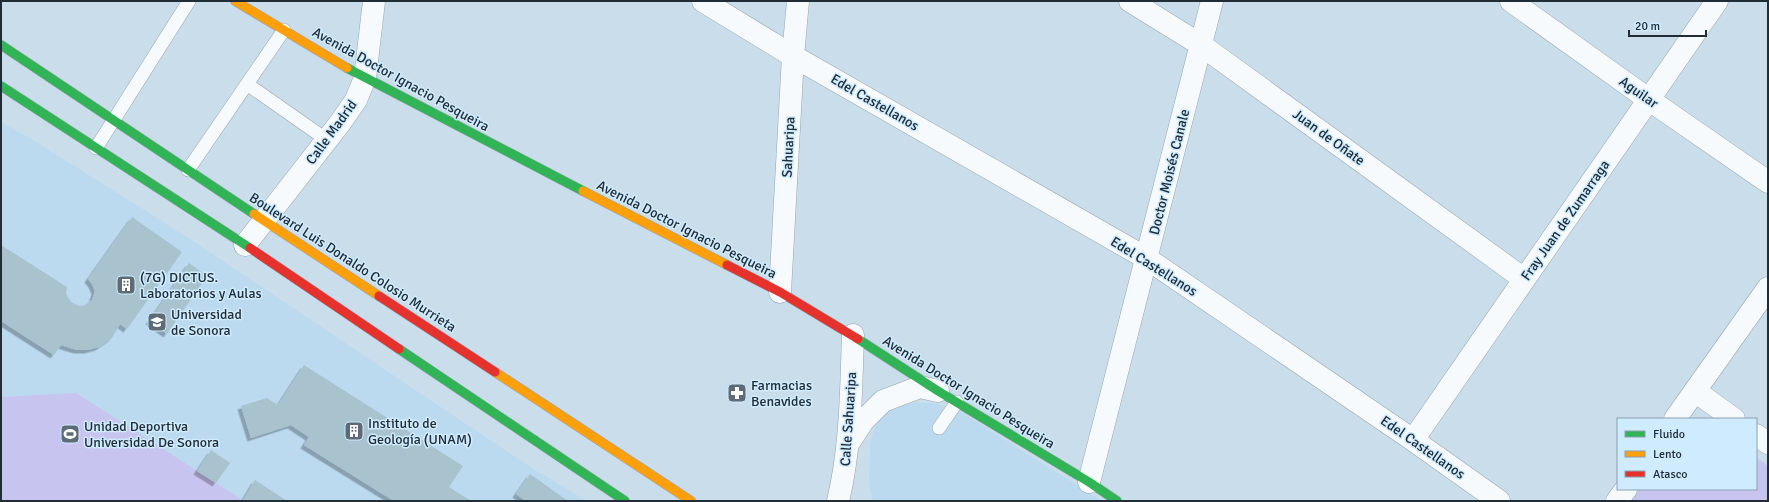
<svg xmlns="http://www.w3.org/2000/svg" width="1769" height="502" font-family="Signika,sans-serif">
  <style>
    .built { fill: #bbdaf0 }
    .green { fill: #c8c4f0 }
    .building { fill: #a8c3ce; filter: url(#shadow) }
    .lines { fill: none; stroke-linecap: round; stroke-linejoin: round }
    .lane-casing { stroke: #97a6b0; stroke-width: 14 }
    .street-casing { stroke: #97a6b0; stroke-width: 23 }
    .fast-casing { stroke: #97a6b0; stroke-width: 10 }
    .slow-casing { stroke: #97a6b0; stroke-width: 10 }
    .jam-casing { stroke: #97a6b0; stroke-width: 10 }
    .lane { stroke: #f7fafc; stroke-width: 13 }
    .street { stroke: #f7fafc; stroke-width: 22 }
    .fast { stroke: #30b455; stroke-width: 9 }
    .slow { stroke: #ff9f0a; stroke-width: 9 }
    .jam { stroke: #e5322d; stroke-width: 9 }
    .labels { text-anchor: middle; stroke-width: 3; stroke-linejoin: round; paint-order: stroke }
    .street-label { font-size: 14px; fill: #202d36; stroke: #cfebff }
    .poi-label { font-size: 14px; fill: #202d36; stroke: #cfebff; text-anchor: start }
  </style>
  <defs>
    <filter id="shadow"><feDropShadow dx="-3.5" dy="3.5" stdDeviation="0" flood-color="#0004"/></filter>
  </defs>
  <rect width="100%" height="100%" fill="#caddea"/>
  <path class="built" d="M1,122L38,143L187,237L532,468L587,501H1Z
    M907,403H933L961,412L1102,501H873L869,483L870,446L874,429L884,413Z"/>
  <path class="green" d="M76,393L244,501H1V397Z
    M1756,457L1768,466V501H1631L1640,489H1756Z"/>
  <path class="building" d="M132,217L182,252L127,329L120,324L112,338L99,347L88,350H77L61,345L54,355L1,321V245L67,287L66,294L71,302L79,306L85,305L92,300L95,291L92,284L88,279Z
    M189,263L207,276L167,334L149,321Z
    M304,365L463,466L449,487L471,501H394L304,445L309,437L291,425L251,438L241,406L267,398L278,405Z
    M211,450L230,463L216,483L197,471Z
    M530,474L568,501H526L516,494Z
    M255,480L287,501L243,500Z"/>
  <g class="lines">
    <g class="lane-casing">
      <path id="lane" d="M247,84L327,140
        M96,148L189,1
        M188,170L284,30
        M939,428L957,402"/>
    </g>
    <g class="street-casing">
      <path id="street" d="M703,1L793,56L1146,258L1413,440L1499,501
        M1130,1L1201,45L1524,279
        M1511,1L1648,99L1768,182
        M245,245L340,123L356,100L365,78L374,1
        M780,292L793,56L798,1
        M1695,391L1734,419
        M1675,419L1768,288
        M1756,435L1768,443
        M1413,440L1717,1
        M848,444L863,421L883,401L920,387L938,391
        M1089,482L1212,1
        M838,501C851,447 851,391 853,335
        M1617,501L1626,489"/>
    </g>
    <g class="fast-casing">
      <path id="fast" d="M1,45L254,214
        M347,68L583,191
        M1,86L250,248
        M858,339L938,391L1089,482L1117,501
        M399,349L625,501"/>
    </g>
    <g class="slow-casing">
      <path id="slow" d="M235,1L347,68
        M583,191L727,265
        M254,214L379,296
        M495,372L691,501"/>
    </g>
    <g class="jam-casing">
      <path id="jam" d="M250,248L399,349
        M727,265L780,292L858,339
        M379,296L495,372"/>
    </g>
    <use href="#lane" class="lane"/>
    <use href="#street" class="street"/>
    <use href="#fast" class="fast"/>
    <use href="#slow" class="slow"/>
    <use href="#jam" class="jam"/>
  </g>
  <defs>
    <g id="building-square" transform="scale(1)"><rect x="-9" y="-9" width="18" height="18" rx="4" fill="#5c6b75" stroke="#cfebff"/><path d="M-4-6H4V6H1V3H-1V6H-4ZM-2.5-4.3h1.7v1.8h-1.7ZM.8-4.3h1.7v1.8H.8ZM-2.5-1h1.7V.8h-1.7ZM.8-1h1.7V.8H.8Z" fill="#fff"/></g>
    <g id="university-square" transform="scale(1)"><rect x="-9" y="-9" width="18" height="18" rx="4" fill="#5c6b75" stroke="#cfebff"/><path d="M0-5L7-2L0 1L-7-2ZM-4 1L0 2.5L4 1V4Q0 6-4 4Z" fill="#fff"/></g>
    <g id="pharmacy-square" transform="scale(1)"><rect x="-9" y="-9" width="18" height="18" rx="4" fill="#5c6b75" stroke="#cfebff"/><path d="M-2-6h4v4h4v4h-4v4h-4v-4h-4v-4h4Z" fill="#fff"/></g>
    <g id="stadium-square" transform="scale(1)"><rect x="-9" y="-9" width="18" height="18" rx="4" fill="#5c6b75" stroke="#cfebff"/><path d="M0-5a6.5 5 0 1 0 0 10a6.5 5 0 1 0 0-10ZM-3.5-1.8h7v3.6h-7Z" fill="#fff"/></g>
  </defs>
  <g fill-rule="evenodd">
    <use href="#building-square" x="126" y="285"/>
    <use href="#university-square" x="157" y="322"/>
    <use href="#pharmacy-square" x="737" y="393"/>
    <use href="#building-square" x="354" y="431"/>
    <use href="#stadium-square" x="70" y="434"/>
  </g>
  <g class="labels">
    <g class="street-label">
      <text transform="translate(401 79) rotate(29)" y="5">Avenida Doctor Ignacio Pesqueira</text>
      <text transform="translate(1639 92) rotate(35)" y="5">Aguilar</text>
      <text transform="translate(875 102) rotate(30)" y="5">Edel Castellanos</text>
      <text transform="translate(331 132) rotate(-54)" y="5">Calle Madrid</text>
      <text transform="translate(1329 137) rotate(36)" y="5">Juan de Oñate</text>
      <text transform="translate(788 147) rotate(-87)" y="5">Sahuaripa</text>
      <text transform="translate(1169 172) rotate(-76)" y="5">Doctor Moisés Canale</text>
      <text transform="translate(1565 220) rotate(-55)" y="5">Fray Juan de Zumarraga</text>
      <text transform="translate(687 229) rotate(27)" y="5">Avenida Doctor Ignacio Pesqueira</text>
      <text transform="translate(353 262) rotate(33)" y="5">Boulevard Luis Donaldo Colosio Murrieta</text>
      <text transform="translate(1154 266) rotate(32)" y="5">Edel Castellanos</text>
      <text transform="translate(969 392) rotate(32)" y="5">Avenida Doctor Ignacio Pesqueira</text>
      <text transform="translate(848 419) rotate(-86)" y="5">Calle Sahuaripa</text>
      <text transform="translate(1423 447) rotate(35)" y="5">Edel Castellanos</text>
    </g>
    <g class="poi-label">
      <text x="140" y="282">(7G) DICTUS.<tspan x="140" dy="16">Laboratorios y Aulas</tspan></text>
      <text x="171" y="319">Universidad<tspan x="171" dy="16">de Sonora</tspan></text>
      <text x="751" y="390">Farmacias<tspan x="751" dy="16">Benavides</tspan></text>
      <text x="368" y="428">Instituto de<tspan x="368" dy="16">Geología (UNAM)</tspan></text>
      <text x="84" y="431">Unidad Deportiva<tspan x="84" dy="16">Universidad De Sonora</tspan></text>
    </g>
  </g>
  <rect width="1769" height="502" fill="none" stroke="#202d36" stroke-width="4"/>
  <rect x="1617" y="418" width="140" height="72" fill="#cfebff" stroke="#899faf"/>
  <rect x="1625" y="431" width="20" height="6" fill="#30b455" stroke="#899faf"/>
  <text x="1653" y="438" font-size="12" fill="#202d36">Fluido</text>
  <rect x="1625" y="451" width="20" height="6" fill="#ff9f0a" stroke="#899faf"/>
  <text x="1653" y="458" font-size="12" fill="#202d36">Lento</text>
  <rect x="1625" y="471" width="20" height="6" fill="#e5322d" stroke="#899faf"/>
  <text x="1653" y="478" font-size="12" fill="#202d36">Atasco</text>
  <path d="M1629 30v6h77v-6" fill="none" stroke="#202d36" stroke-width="2"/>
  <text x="1635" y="30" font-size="12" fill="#202d36" stroke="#cfebff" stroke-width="3" paint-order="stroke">20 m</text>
</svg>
